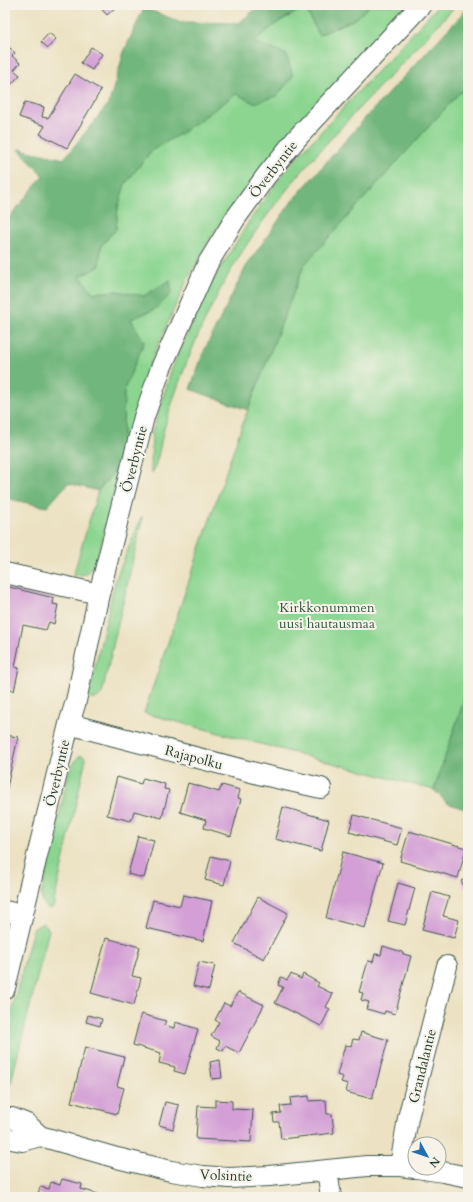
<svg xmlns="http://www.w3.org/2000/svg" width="473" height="1202" font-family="Cardo,serif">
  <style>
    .green { fill: #8cd591; stroke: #568962 }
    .forest { fill: #71b67b; stroke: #487a58 }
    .building { fill: #d39fd6 }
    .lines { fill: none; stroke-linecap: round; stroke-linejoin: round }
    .minor-casing { stroke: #3e5649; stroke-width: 22 }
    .minor { stroke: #fff; stroke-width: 20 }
    .labels { text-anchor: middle; stroke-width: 4; stroke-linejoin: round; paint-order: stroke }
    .street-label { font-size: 14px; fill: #1f3d34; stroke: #f7f3e8 }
    .park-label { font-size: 14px; fill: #355b47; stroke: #f7f3e8 }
  </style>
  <rect width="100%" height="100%" fill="#f7f3e8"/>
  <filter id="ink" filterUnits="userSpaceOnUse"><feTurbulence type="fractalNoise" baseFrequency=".025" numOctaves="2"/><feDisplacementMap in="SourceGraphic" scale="8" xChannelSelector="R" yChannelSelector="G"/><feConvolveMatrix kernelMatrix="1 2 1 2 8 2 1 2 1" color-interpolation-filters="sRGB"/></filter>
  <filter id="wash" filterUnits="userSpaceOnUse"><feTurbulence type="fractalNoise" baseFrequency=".012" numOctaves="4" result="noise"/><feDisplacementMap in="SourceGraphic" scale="16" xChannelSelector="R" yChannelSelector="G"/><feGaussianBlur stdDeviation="0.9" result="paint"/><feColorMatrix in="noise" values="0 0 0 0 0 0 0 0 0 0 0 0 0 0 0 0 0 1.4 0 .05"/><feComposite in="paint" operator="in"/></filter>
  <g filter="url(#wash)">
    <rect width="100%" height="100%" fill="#ece2c3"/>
    <path class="green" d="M370,5H409L250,183L215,231L186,282L151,361L116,483L96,563L87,574L73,576L98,491L119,466L123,431L124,390L144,342L131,319L155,309L170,280L144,296L116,291L93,293L80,276L99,267L101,246L116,229L118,207L125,184L151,151L183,132L236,93L254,103L253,42L277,23L305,7L319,35L357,18Z
      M439,5H456C377,94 286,172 227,277C202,322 182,370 167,419C161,436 160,455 153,472H151L152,433L172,368L207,290L250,220L280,178L303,151Z
      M468,88V472L464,483L468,485V688L434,790L144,713L241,428L304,265L459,93Z
      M142,516L141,525L102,693C98,698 93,702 88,697L116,578Z
      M79,756H83L85,758V763L53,907L50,909C44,907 43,902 41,896L69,772L73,765Z
      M41,924H44L49,930L11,1082L9,1086L6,1087L5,1036L33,929Z"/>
    <path class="forest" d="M260,5H370L357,18L319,35L305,7L277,23L253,42L286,54L293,76L277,96L254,103L236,94L183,132L151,151L125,184L118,207L116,229L101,246L99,267L80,276L93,293L116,291L144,296L170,280L172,293L155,309L131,319L144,342L124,390L123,431L119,466L98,491L68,483L47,507L5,498V223L43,176L19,149L64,159L109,103L124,52L144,8L181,22L239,23Z
      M468,8V88L459,93L304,265L248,410L190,389L205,349L247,265L293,200L368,115Z
      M468,688V810L447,803L434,790Z"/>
    <g id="blocks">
      <path class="building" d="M98,5H118L107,15Z
        M49,33L56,39L48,48L41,42Z
        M9,47L15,53L12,56L20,63L14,70L20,75L5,91V51Z
        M91,47L102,54L92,70L81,63Z
        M75,74L101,90L67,148L40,134L45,126L19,117L25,102L44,107L42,117L48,118Z
        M5,586L54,598L53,604L58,605L54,624L49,622L46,630L23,625L15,667L19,668L14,691L10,688L7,696L5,695Z
        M5,735L18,737L6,792H5Z
        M117,777L141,784L143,778L165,784L164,789L169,790L162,818L134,811L131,821L107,815Z
        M188,783L219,792L222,785L240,790L238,798L241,799L231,836L204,828L206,820L180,812Z
        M283,807L329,820L321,851L275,839Z
        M354,815L402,828L397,845L349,832Z
        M409,831L466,848L458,878L400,861Z
        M138,836L154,840L144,878L128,874Z
        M343,852L383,863L365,928L326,918Z
        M211,856L230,861L224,885L205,880Z
        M468,877V892L461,881Z
        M398,883L415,888L405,925L388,921Z
        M432,892L449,897L443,916L459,920L454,938L422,930Z
        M183,895L212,901L203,941L146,928L153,900L180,906Z
        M258,897L288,913L264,959L234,943Z
        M106,938L140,947L132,976L141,978L134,1005L91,993Z
        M383,946L402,952L403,954L411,956L395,1014L385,1011L384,1014L367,1009L369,1002L361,1000L363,993L359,992L368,961L373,962L375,954L381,955Z
        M199,962L215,965L209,990L193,986Z
        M291,974L301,979L303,974L319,983L317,986L333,994L326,1007L330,1009L321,1026L275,1003L283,987L278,985L281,977L287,980Z
        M238,992L264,1005L239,1053L225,1046L223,1051L217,1048L220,1041L211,1036L219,1022L215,1020L224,1003L230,1006Z
        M141,1014L166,1021L164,1025L174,1028L175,1022L198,1029L185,1074L174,1071L175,1067L159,1063L161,1053L133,1045Z
        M88,1015L102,1019L100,1026L86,1022Z
        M361,1032L388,1040L372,1099L346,1092L348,1084L341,1082L343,1077L337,1075L345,1045L351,1046L353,1039L359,1040Z
        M85,1047L124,1057L117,1086L124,1088L117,1114L71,1102Z
        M220,1060L222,1078L212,1079L210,1062Z
        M309,1096V1101L326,1100L327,1114H332L334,1133L281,1139L279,1122H274L273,1114L281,1113L280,1106L291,1105L290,1098Z
        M215,1100L232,1101V1109L253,1110L251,1142L196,1139L198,1106L215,1107Z
        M165,1102L179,1105L173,1129L159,1125Z
        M62,1179L82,1184L81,1189L98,1194L97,1197H47L38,1194L40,1187L49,1189L51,1182L60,1185Z"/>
    </g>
  </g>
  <g filter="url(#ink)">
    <use href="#blocks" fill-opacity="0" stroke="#3e5649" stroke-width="1"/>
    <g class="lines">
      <g class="minor-casing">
        <path id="minor" d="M5,573L99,594
          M69,724L263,775L321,788
          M5,911L23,915
          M5,988L69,724L76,701L99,594L144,417L161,368L208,263L235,219L266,176L297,138L421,5
          M5,1118H12L27,1124L40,1136L117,1158L171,1171L203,1176L229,1178L269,1176L367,1166H400L415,1168
          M5,1138L22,1141L40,1136
          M400,1166L408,1118L447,966
          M417,1168L443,1172L468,1177
          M327,1170L331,1197"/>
      </g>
      <use href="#minor" class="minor"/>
    </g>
  </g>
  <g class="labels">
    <g class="street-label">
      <text transform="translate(273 169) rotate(-52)" y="5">Överbyntie</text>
      <text transform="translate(134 459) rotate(-76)" y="5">Överbyntie</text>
      <text transform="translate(194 757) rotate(15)" y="5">Rajapolku</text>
      <text transform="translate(57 773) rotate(-77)" y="5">Överbyntie</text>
      <text transform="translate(422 1066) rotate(-76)" y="5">Grandalantie</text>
      <text transform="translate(226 1175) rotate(2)" y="5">Volsintie</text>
    </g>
    <g class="park-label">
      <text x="327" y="612">Kirkkonummen<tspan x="327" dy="16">uusi hautausmaa</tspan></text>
    </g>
  </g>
  <rect width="473" height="1202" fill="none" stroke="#f7f3e8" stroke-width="20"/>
  <g transform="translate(427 1156) rotate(130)"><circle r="19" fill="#f7f3e8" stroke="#a1aaa0"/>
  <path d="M0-3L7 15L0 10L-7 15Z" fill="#1f6fb2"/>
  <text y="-6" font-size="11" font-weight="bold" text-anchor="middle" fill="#1f3d34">N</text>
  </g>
</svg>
